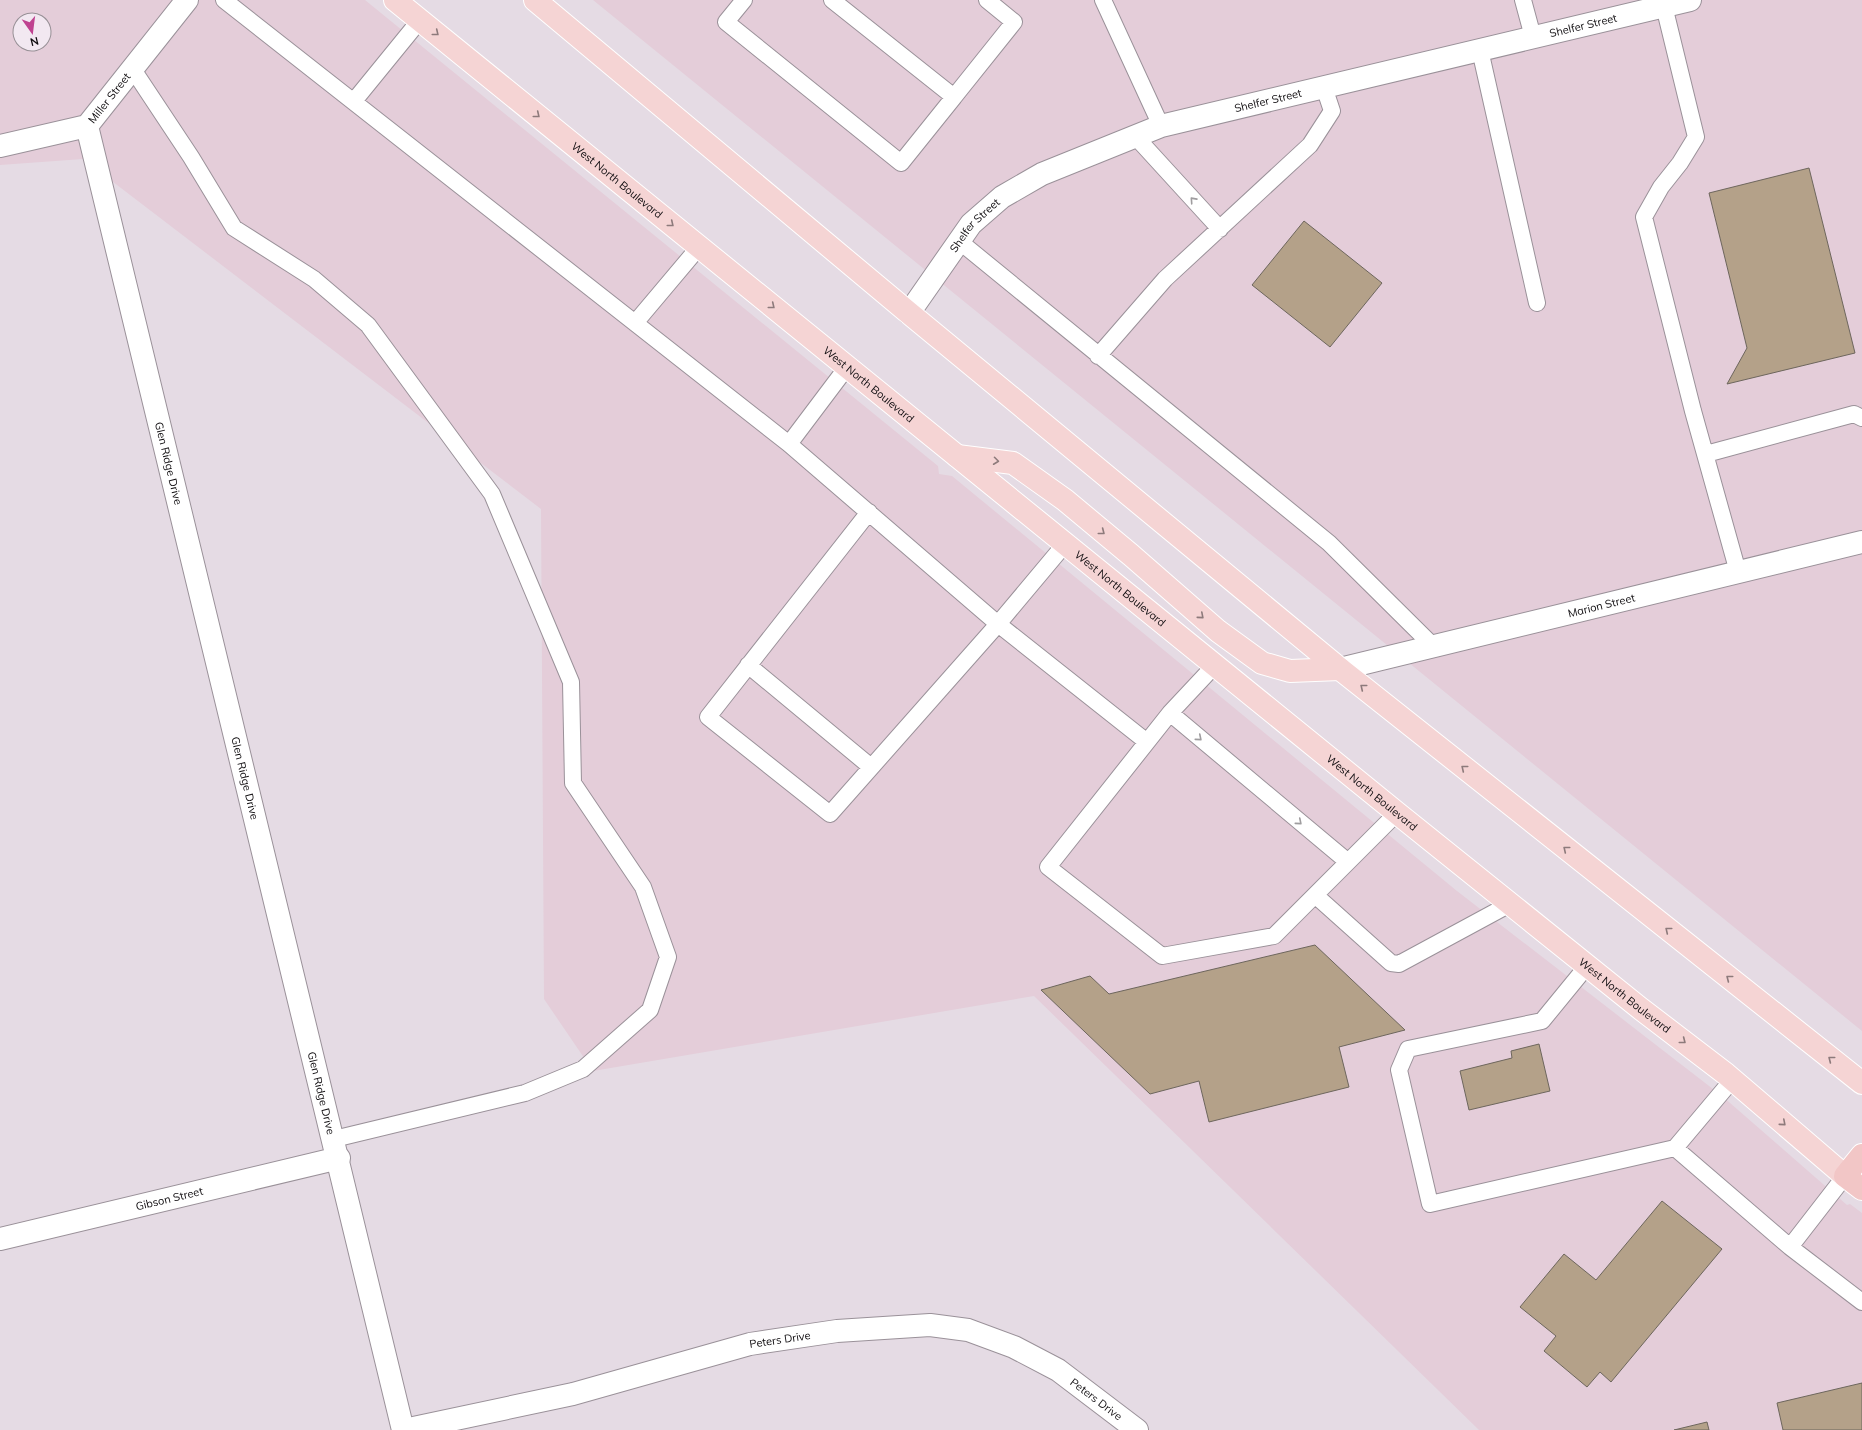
<svg xmlns="http://www.w3.org/2000/svg" width="1862" height="1430" font-family="Mulish,sans-serif">
  <style>
    .commercial { fill: #e4cdd9; fill-rule: evenodd }
    .building { fill: #b4a189; stroke: #6d665d }
    .lines { fill: none; stroke-linecap: round; stroke-linejoin: round }
    .service-casing { stroke: #9a9199; stroke-width: 18 }
    .minor-casing { stroke: #9a9199; stroke-width: 24 }
    .primary-casing { stroke: #fff; stroke-width: 24 }
    .trunk-casing { stroke: #fff; stroke-width: 24 }
    .service { stroke: #fff; stroke-width: 16 }
    .minor { stroke: #fff; stroke-width: 22 }
    .primary { stroke: #f5d4d4; stroke-width: 22 }
    .trunk { stroke: #f2c6c6; stroke-width: 22 }
    .oneway { stroke: #8d7a7b }
    .oneway2 { stroke: #9f9d9f }
    .labels { text-anchor: middle; stroke-width: 3; stroke-linejoin: round; paint-order: stroke }
    .street-label { font-size: 11px; fill: #0e0b0e; stroke: #f2e8f1 }
  </style>
  <rect width="100%" height="100%" fill="#e5dbe4"/>
  <path class="commercial" d="M0,0H365L938,466L939,474L952,476L1457,891L1722,1096L1847,1205L1850,1204L1862,1213V1430H1479L1034,996L593,1071L544,999L541,509L83,159L0,165ZM20,20H44V44H20Z
    M593,0H1862V1031Z"/>
  <path class="building" d="M1809,168L1855,353L1727,384L1747,348L1709,193Z
    M1304,221L1382,283L1330,347L1252,285Z
    M1315,945L1405,1030L1339,1047L1349,1087L1209,1122L1199,1081L1150,1094L1041,990L1090,976L1109,994Z
    M1539,1044L1550,1091L1469,1110L1460,1071L1512,1058L1511,1051Z
    M1662,1201L1722,1249L1611,1382L1600,1372L1587,1387L1544,1351L1556,1336L1520,1307L1564,1254L1596,1280Z
    M1862,1383V1430H1783L1777,1403Z
    M1707,1422L1709,1430H1674Z"/>
  <g class="lines">
    <g class="service-casing">
      <path id="service" d="M224,0L789,444L998,624L1147,742
        M744,0L726,22L901,163L954,97L832,0
        M1103,0L1161,126
        M1523,0L1533,37
        M1664,6L1696,137L1680,163L1661,187L1644,217L1693,411L1738,572
        M1480,50L1537,303
        M132,68L191,157L234,228L314,279L368,325L492,494L571,682L573,783L643,887L668,957L650,1010L583,1069L525,1093L334,1139
        M954,97L1014,22L987,0
        M354,101L420,20
        M1135,136L1220,229
        M959,241L1329,543L1433,646
        M635,323L699,247
        M1098,356L1165,279L1310,145L1332,111L1324,87
        M789,444L847,367
        M1706,454L1854,414L1862,418
        M869,512L708,717L830,814L998,624L1065,544
        M748,665L871,767
        M1215,665L1170,713L1048,867L1162,956L1274,936L1397,813
        M1170,713L1348,862
        M1315,895L1391,963L1399,964L1510,904
        M1587,966L1542,1021L1408,1049L1399,1070L1430,1204L1675,1148L1733,1079
        M1675,1148L1790,1247
        M1845,1176L1790,1247L1862,1302"/>
    </g>
    <g class="minor-casing">
      <g id="minor">
        <path id="s1" d="M87,126L403,1430"/>
        <path id="s2" d="M0,146L87,126L187,0"/>
        <path id="s3" d="M909,313L971,224L1002,197L1042,174L1161,126L1690,0"/>
        <path id="s4" d="M1340,669L1862,542"/>
        <path id="s5" d="M0,1239L339,1158"/>
        <path id="s6" d="M404,1430L573,1394L750,1344L837,1331L930,1325L968,1330L1014,1347L1058,1370L1137,1430"/>
      </g>
    </g>
    <g class="primary-casing">
      <g id="primary">
        <path id="s7" d="M395,0L1397,813L1641,1009L1726,1074L1845,1176"/>
        <path d="M535,0L909,313L1340,669L1862,1083"/>
        <path d="M957,456L1013,463L1065,500L1131,555L1218,631L1262,663L1290,671L1340,669"/>
      </g>
    </g>
    <g class="trunk-casing">
      <path id="trunk" d="M1862,1155L1845,1176L1862,1189"/>
    </g>
    <use href="#service" class="service"/>
    <use href="#minor" class="minor"/>
    <use href="#primary" class="primary"/>
    <use href="#trunk" class="trunk"/>
  </g>
  <defs><path id="oneway-chevron" d="M-2-3.5L2.5 0L-2 3.5" fill="none" stroke-width="1.6" stroke-linecap="round" stroke-linejoin="round"/></defs>
  <g class="oneway">
    <use href="#oneway-chevron" transform="translate(436 33) rotate(39)"/>
    <use href="#oneway-chevron" transform="translate(537 115) rotate(39)"/>
    <use href="#oneway-chevron" transform="translate(671 224) rotate(39)"/>
    <use href="#oneway-chevron" transform="translate(772 306) rotate(39)"/>
    <use href="#oneway-chevron" transform="translate(996 461) rotate(7)"/>
    <use href="#oneway-chevron" transform="translate(1102 532) rotate(38)"/>
    <use href="#oneway-chevron" transform="translate(1201 616) rotate(41)"/>
    <use href="#oneway-chevron" transform="translate(1363 687) rotate(-141)"/>
    <use href="#oneway-chevron" transform="translate(1464 768) rotate(-141)"/>
    <use href="#oneway-chevron" transform="translate(1566 849) rotate(-141)"/>
    <use href="#oneway-chevron" transform="translate(1668 930) rotate(-141)"/>
    <use href="#oneway-chevron" transform="translate(1729 978) rotate(-142)"/>
    <use href="#oneway-chevron" transform="translate(1683 1041) rotate(38)"/>
    <use href="#oneway-chevron" transform="translate(1831 1059) rotate(-142)"/>
    <use href="#oneway-chevron" transform="translate(1783 1123) rotate(41)"/>
  </g>
  <g class="oneway2">
    <use href="#oneway-chevron" transform="translate(1193 200) rotate(-132)"/>
    <use href="#oneway-chevron" transform="translate(1199 738) rotate(40)"/>
    <use href="#oneway-chevron" transform="translate(1299 822) rotate(40)"/>
  </g>
  <g class="labels">
    <g class="street-label">
      <text dy="4" stroke="none"><textPath href="#s3" startOffset="758">Shelfer Street</textPath></text>
      <text dy="4" stroke="none"><textPath href="#s2" startOffset="125">Miller Street</textPath></text>
      <text dy="4" stroke="none"><textPath href="#s3" startOffset="434">Shelfer Street</textPath></text>
      <text dy="4" stroke="none"><textPath href="#s7" startOffset="286">West North Boulevard</textPath></text>
      <text dy="4" stroke="none"><textPath href="#s3" startOffset="110">Shelfer Street</textPath></text>
      <text dy="4" stroke="none"><textPath href="#s7" startOffset="610">West North Boulevard</textPath></text>
      <text dy="4" stroke="none"><textPath href="#s1" startOffset="347">Glen Ridge Drive</textPath></text>
      <text dy="4" stroke="none"><textPath href="#s7" startOffset="934">West North Boulevard</textPath></text>
      <text dy="4" stroke="none"><textPath href="#s4" startOffset="269">Marion Street</textPath></text>
      <text dy="4" stroke="none"><textPath href="#s1" startOffset="671">Glen Ridge Drive</textPath></text>
      <text dy="4" stroke="none"><textPath href="#s7" startOffset="1258">West North Boulevard</textPath></text>
      <text dy="4" stroke="none"><textPath href="#s7" startOffset="1582">West North Boulevard</textPath></text>
      <text dy="4" stroke="none"><textPath href="#s1" startOffset="995">Glen Ridge Drive</textPath></text>
      <text dy="4" stroke="none"><textPath href="#s5" startOffset="174">Gibson Street</textPath></text>
      <text dy="4" stroke="none"><textPath href="#s6" startOffset="387">Peters Drive</textPath></text>
      <text dy="4" stroke="none"><textPath href="#s6" startOffset="723">Peters Drive</textPath></text>
    </g>
  </g>
  <g transform="translate(32 32) rotate(166)"><circle r="19" fill="#f2e8f1" stroke="#979096"/>
  <path d="M0-3L7 15L0 10L-7 15Z" fill="#bf4290"/>
  <text y="-6" font-size="11" font-weight="bold" text-anchor="middle" fill="#0e0b0e">N</text>
  </g>
</svg>
